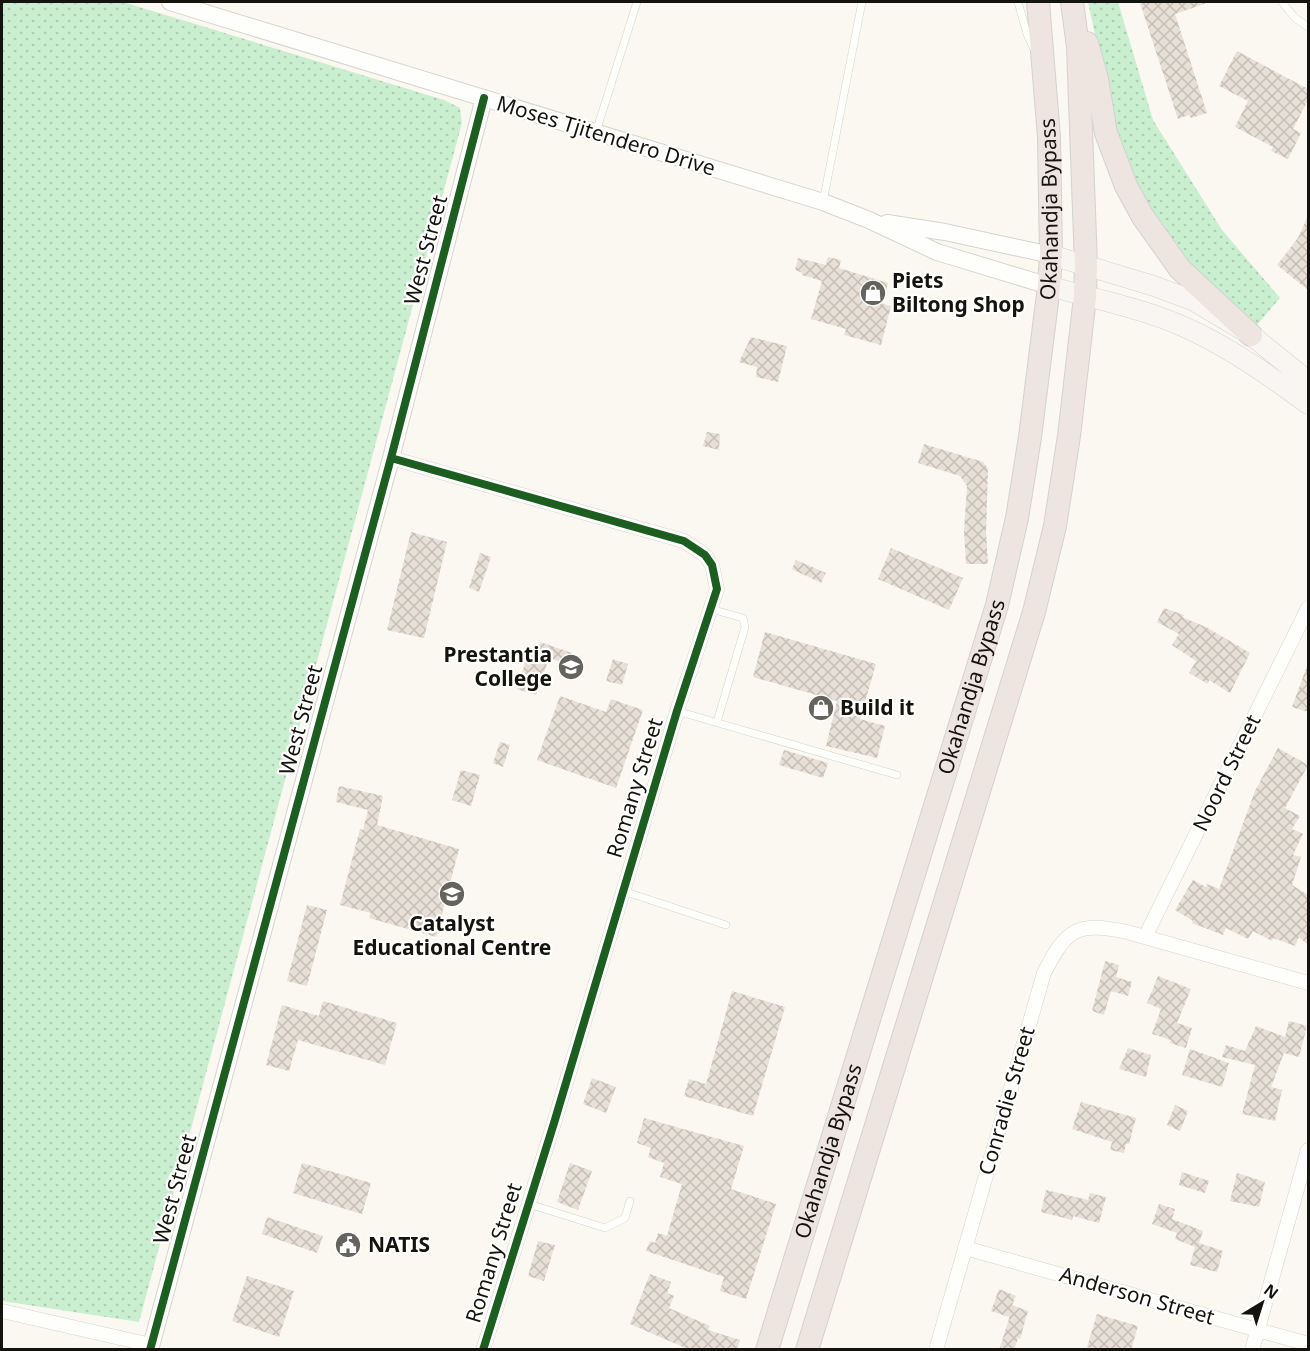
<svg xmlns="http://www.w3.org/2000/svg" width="1310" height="1351" font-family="'Noto Sans',sans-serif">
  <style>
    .grass { fill: url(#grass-dots) }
    .building { fill: url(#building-cross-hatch) }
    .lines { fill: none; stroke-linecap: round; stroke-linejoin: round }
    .service-casing { stroke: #d5d4cd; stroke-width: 8 }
    .minor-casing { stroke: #d5d4cd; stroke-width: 15 }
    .tertiary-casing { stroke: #d5d4cd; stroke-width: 18 }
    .secondary-casing { stroke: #d5d4cd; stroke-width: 21 }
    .trunk-casing { stroke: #d3d2ce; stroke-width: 24 }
    .service { stroke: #fefefd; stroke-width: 7 }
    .minor { stroke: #fefefd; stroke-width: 14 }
    .tertiary { stroke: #fefefd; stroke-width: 16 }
    .secondary { stroke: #f8f5f2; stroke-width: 20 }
    .trunk { stroke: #eee4e0; stroke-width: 22 }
    .cycleway-casing { stroke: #fff; stroke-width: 11 }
    .cycleway { stroke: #1b5e20; stroke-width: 8 }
    .labels { text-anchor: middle; stroke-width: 4.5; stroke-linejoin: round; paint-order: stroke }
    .street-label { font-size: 21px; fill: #15130e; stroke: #fff }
    .poi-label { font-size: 21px; font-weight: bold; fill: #15130e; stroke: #fff; text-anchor: start }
  </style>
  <defs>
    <pattern id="grass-dots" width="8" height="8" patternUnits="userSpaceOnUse" patternTransform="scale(1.5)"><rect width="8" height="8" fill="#caefd0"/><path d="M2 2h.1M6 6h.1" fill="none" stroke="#adccb1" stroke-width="1.8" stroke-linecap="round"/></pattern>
    <pattern id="building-cross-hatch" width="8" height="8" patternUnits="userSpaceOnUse" patternTransform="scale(1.5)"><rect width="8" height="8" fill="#e8e0d7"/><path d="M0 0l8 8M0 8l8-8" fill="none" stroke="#c6bfb7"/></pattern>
  </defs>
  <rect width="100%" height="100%" fill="#faf8f0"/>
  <path class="grass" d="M2,2H123L444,100L460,108L462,123L139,1322L2,1301Z
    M1088,2H1118L1153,120L1222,230L1280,298L1257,325L1198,273L1153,214L1129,170L1116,133Z"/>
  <path class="building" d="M1146,2H1206L1207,3L1175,14L1207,113L1191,118L1189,115L1178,119L1140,3Z
    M1237,51L1308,89V100L1293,129L1301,133L1288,159L1271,151L1273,147L1235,127L1248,101L1219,86Z
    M1308,216V290L1277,265L1298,238Z
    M828,257L841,260L839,268L888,283L882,304L891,306L881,345L844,335L846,329L811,319L822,281L802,275L803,273L795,270L798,258L826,265Z
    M751,337L787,346L778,382L756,377L757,367L739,362Z
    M707,432L720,434L719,450L703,446Z
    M924,444L983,462L988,469L986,532L988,564H966L964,531L967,486L960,476L918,463Z
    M411,532L447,542L424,638L387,630Z
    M891,548L963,578L949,610L878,579Z
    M480,553L491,557L479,592L469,588Z
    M796,560L826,573L821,583L792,569Z
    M1164,608L1184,615L1182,617L1206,627L1250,653L1230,693L1209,680L1208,684L1189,673L1196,661L1172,645L1179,634L1157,622Z
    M765,632L876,664L860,719L885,726L877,758L826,746L837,701L753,677Z
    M540,642L572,653L569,664L549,658L536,695L517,689L527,657L530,658L533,648L538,649Z
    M613,659L628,664L622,685L606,681Z
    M1307,666L1308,667V712L1292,707Z
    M560,696L606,712L611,699L643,710L616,788L537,760Z
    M500,742L510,745L503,767L493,763Z
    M1278,748L1308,765L1285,808L1300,816L1292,829L1303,834L1293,855L1301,857L1292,885L1308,895V945L1299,937L1295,946L1273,938L1272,941L1253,931L1248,939L1226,928L1223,935L1192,923L1193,921L1175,910L1193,880L1206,887L1207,884L1219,889L1255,791Z
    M784,750L828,763L823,778L779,765Z
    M461,770L480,775L471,806L452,800Z
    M339,786L383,796L377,825L459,849L436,937L369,918L371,913L340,905L360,829L363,830L368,810L336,802Z
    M307,905L327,910L307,986L287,981Z
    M1105,961L1119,965L1116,977L1132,982L1128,996L1111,991L1104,1015L1092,1011Z
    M1158,976L1191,989L1177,1023L1192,1028L1186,1048L1170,1043L1171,1040L1152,1034L1161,1009L1147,1003Z
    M732,991L785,1007L753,1116L684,1096L689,1079L706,1084Z
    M323,1001L397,1023L385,1065L298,1040L289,1071L266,1065L282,1005L319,1016Z
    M1289,1021L1307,1026L1299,1057L1284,1053L1271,1087L1282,1090L1275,1121L1242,1114L1255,1065L1222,1057L1226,1045L1245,1051L1256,1026L1285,1037Z
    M1128,1048L1151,1055L1146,1077L1119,1069Z
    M1190,1049L1229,1063L1222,1087L1182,1075Z
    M592,1078L616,1087L606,1113L583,1104Z
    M1081,1102L1136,1118L1129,1144H1126L1124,1153L1110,1150L1112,1142L1072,1129Z
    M1175,1105L1188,1111L1180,1131L1167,1125Z
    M644,1118L744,1146L731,1189L776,1204L746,1299L720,1291L724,1277L646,1251L650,1241L655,1243L658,1233L667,1236L682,1184L660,1177L664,1163L648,1157L651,1148L637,1143Z
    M302,1163L371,1183L362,1214L293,1193Z
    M570,1163L592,1171L578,1210L557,1202Z
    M1182,1172L1209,1181L1205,1193L1179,1185Z
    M1237,1173L1265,1182L1259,1207L1230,1201Z
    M1046,1190L1088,1200L1090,1193L1106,1197L1099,1223L1073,1216L1072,1220L1041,1212Z
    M1159,1204L1175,1209L1172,1219L1203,1231L1199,1243L1223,1251L1217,1272L1190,1265L1195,1247L1175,1239L1177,1233L1152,1224Z
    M267,1217L323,1236L317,1253L262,1234Z
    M538,1241L555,1245L544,1281L528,1276Z
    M650,1274L671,1282L667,1293L674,1296L669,1308L710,1326L708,1330L740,1340L737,1350H690L630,1324Z
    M247,1276L294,1291L279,1337L232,1321Z
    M999,1289L1016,1296L1012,1305L1028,1311L1020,1339L1018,1338L1014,1350H999L1009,1319V1317L991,1311Z
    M1097,1314L1138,1326L1131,1350H1096L1087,1347Z"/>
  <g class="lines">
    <g class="service-casing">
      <path id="service" d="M1018,2L1027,34L1033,47
        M1282,2L1295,18L1308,27
        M596,132L637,2
        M823,202L862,2
        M711,609L743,618L745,627L717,722
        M677,711L897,775
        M623,891L726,925
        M529,1204L605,1228L625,1218L630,1201"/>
    </g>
    <g class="minor-casing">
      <path id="minor" d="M391,458L684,541L705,555L712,565L717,589L677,711L554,1123L483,1350
        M1145,937L1308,608
        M965,1248L1308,1344
        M2,1311L151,1345
        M936,1350L1044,973C1067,928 1077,922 1127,932L1308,983
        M1252,1350L1308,1150"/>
    </g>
    <g class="tertiary-casing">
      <path id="tertiary" d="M170,2L823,202L869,220L937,252L1049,286
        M887,223L945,232L1051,255
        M150,1350L391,458L484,98"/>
    </g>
    <g class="secondary-casing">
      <path id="secondary" d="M1051,255L1154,286L1194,301L1251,335L1308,381
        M1049,286C1097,300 1148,309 1193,331C1235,351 1271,377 1308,404"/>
    </g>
    <g class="trunk-casing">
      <g id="trunk">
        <path d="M1087,43L1097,79L1106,133L1126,186L1143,217L1180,269L1251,335"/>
        <path id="s1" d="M767,1350L997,605L1017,518L1030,437L1049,286L1051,255L1049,137L1038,2"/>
        <path d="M807,1350L1034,612L1055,526L1069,436L1085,297L1086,265L1078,47L1072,2"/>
      </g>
    </g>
    <use href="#service" class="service"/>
    <use href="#minor" class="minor"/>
    <use href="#tertiary" class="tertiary"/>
    <use href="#secondary" class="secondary"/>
    <use href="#trunk" class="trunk"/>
    <g class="cycleway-casing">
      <path id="cycleway" d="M391,458L684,541L705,555L712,565L717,589L677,711L554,1123L483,1350
        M150,1350L391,458L484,98"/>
    </g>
    <use href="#cycleway" class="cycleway"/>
  </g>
  <defs>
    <g id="shop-disc" transform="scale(1.35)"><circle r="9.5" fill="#65635d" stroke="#fff"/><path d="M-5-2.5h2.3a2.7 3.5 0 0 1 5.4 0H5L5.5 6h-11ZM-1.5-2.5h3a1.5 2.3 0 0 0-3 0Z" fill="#fff"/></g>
    <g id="school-disc" transform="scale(1.35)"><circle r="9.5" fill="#65635d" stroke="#fff"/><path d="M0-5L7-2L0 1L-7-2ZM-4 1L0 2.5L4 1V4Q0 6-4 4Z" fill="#fff"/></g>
    <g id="civic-disc" transform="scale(1.35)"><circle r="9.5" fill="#65635d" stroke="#fff"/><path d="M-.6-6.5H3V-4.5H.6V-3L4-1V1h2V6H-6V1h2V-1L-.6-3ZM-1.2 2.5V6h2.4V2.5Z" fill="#fff"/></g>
  </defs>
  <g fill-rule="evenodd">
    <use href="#shop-disc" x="873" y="293"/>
    <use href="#school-disc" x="571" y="667"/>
    <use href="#shop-disc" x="821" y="708"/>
    <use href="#school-disc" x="452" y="894"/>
    <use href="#civic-disc" x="348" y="1245"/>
  </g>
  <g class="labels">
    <g class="street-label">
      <text transform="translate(606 136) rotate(17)" y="7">Moses Tjitendero Drive</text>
      <text dy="7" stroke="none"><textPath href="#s1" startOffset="1180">Okahandja Bypass</textPath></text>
      <text transform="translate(426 250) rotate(-75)" y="7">West Street</text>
      <text dy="7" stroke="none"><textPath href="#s1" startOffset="694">Okahandja Bypass</textPath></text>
      <text transform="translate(301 720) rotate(-75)" y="7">West Street</text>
      <text transform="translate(1227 773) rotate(-64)" y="7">Noord Street</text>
      <text transform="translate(635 788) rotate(-73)" y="7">Romany Street</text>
      <text transform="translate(1007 1101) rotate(-74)" y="7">Conradie Street</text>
      <text dy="7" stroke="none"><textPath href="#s1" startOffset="208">Okahandja Bypass</textPath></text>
      <text transform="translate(175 1189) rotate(-75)" y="7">West Street</text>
      <text transform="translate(494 1253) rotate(-73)" y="7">Romany Street</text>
      <text transform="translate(1137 1296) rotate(16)" y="7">Anderson Street</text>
    </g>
    <g class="poi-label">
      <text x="892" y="288">Piets<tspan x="892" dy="24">Biltong Shop</tspan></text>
      <text x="552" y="662" text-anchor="end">Prestantia<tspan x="552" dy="24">College</tspan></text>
      <text x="840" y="715">Build it</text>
      <text x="452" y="931" text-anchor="middle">Catalyst<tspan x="452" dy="24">Educational Centre</tspan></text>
      <text x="368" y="1252">NATIS</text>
    </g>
  </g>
  <rect width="1310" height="1351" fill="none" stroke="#15130e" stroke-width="6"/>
  <g transform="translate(1262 1303) rotate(38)" stroke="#ffffff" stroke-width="4.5" paint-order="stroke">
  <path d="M0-4.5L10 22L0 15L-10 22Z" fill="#15130e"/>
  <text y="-9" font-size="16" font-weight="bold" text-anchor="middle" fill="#15130e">N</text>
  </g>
</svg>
